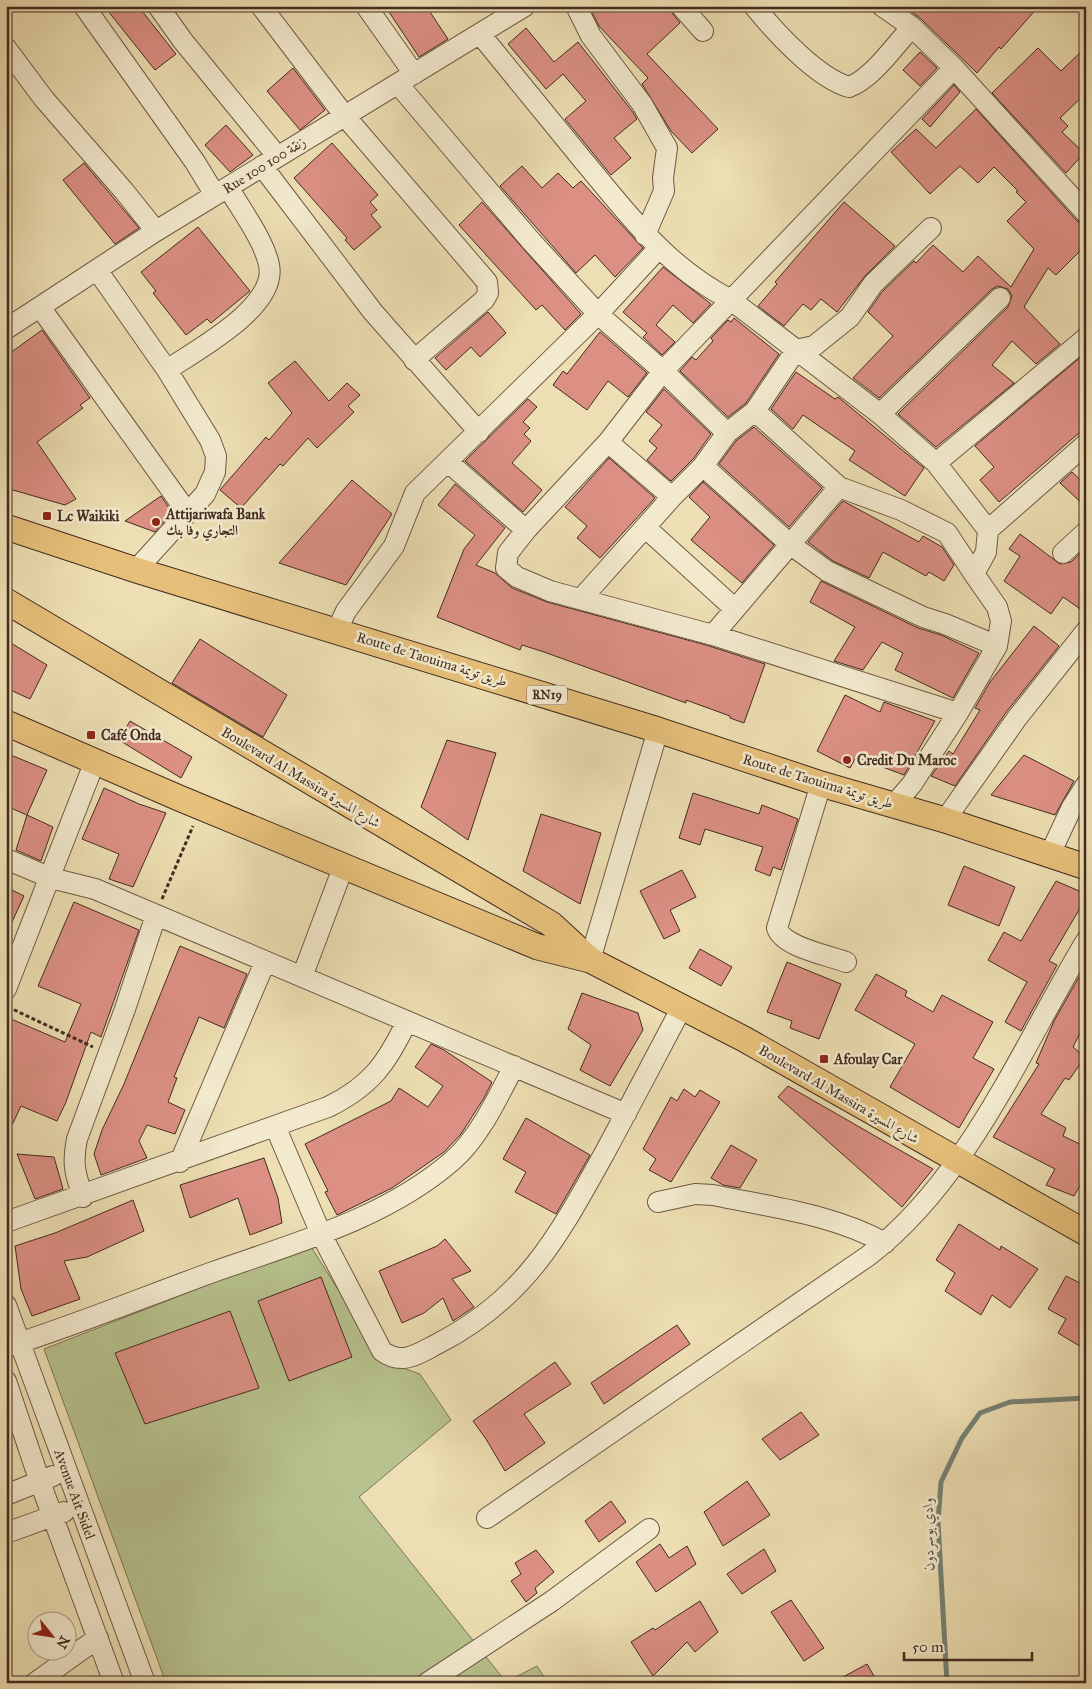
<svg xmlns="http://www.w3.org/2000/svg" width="1092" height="1689" font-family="'IM FELL Great Primer',Amiri,serif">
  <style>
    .green { fill: #b7c28e; stroke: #7d7657 }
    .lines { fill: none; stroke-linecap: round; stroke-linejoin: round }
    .stream { stroke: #778276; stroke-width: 5 }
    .building { fill: #dc9084; stroke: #432b20 }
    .minor-casing { stroke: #6e5845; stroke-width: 22 }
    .major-casing { stroke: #432b20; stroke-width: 27 }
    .path { stroke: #432b20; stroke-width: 3; stroke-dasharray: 4 2.5; stroke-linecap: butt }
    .minor { stroke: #f3eace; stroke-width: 20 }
    .major { stroke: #e6c07a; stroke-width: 25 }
    .poi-dot { fill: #8f2418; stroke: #f3eace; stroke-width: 2 }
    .labels { text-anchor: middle; stroke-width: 5; stroke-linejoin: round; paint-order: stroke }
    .shield { fill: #f3eace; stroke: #786454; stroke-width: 1 }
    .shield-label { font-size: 12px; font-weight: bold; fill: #432b20 }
    .street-label { font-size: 14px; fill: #432b20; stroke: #f3eace }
    .poi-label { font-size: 14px; font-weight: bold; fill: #432b20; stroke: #f3eace; text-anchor: start }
    .water-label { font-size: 15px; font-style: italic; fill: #584f44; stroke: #f3eace }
  </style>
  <rect width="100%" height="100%" fill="#eddfb3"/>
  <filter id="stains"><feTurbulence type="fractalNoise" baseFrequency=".004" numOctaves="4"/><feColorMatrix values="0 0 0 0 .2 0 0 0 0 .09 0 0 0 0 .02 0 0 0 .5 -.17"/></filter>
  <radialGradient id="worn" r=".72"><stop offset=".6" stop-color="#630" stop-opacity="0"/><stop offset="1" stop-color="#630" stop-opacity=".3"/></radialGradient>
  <path class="green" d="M310,1245L383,1361L420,1374L451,1420L359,1497L506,1682L537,1666L548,1683H166L44,1349Z"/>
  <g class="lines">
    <path class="stream" d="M947,1683L938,1522L941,1482L962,1438L980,1413L1010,1402L1086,1398"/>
  </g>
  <path class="building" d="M104,6H138L176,54L155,70Z
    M385,6H426L448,39L419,57Z
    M589,6H669L672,13L680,23L647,54L718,129L692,153L671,131L642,84L648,78L599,26Z
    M903,6H1039L1001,49L999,47L977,73L920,18Z
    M526,28L554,62L578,42L632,111L637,119L614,138L631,158L611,175L565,119L586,101L563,74L546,89L508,44Z
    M1086,47V93L1060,118L1068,126L1062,132L1084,153L1066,173L992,93L1038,48L1061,71Z
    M920,52L937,68L920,86L903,70Z
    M293,68L325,110L300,130L267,91Z
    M954,85L960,92L930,127L922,119Z
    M976,109L1077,221L1086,225V245L1056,275L1048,268L1024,307L1060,344L1036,364L1012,341L992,365L1014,383L936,447L898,414L1008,307L1012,296L1008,289L998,286L992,289L879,398L853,378L893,336L868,312L882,292L914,261L916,263L933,245L963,272L978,256L1011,287L1034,249L1007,221L1026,202L1016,192L1018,191L994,167L978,183L960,166L930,194L891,152L916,129L936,148Z
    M226,125L253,155L230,172L205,145Z
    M332,143L378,195L370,202L377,210L371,215L381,227L354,250L345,240L347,238L294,178Z
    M84,163L139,228L115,244L63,180Z
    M522,166L542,188L558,173L573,188L581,181L643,248L615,277L595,255L576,273L500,186Z
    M482,202L581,314L565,330L542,305L536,310L459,225Z
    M844,202L895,246L865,276L837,312L821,299L811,310L803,304L784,326L758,306L777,284L775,282Z
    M198,227L250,291L211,323L207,319L186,335L153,293L156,291L141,272Z
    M663,267L711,304L693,323L673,305L656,325L675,342L662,355L643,337L647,333L623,312Z
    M488,312L506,333L480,357L471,347L446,370L435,358Z
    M734,318L779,354L746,403L728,417L680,371L692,357L696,360L713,341L711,338L728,320L731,322Z
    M42,330L90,398L80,405L83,408L37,442L76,499L65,505L6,488V356Z
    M600,332L647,373L628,397L608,381L587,410L553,385L563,371L567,374Z
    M1082,356L1086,360V427L999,502L980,480L994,467L975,446Z
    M295,361L329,401L347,383L360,395L348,406L354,412L317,448L308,438L283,466L280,464L241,508L220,490L266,437L269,440L292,413L268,383Z
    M796,372L835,399L838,397L924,468L905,496L849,460L855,451L803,415L793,429L771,409Z
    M664,389L711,434L694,458L671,481L647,460L657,448L649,441L662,425L646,412Z
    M528,399L537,407L523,422L530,428L524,434L531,441L512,463L542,490L523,512L465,461Z
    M754,427L822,488L789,527L719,464L736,441Z
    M609,458L655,498L600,558L577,538L587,526L565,507Z
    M1072,472L1086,485V507L1060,483Z
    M352,480L392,514L346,585L279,563Z
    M703,482L774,545L742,583L691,540L710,517L689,497Z
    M455,484L505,528L476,565L495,573L512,588L547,602L706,645L765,664L744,723L730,718V716L686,700V703L544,652L522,645L520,650L437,617L464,549L475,535L438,505Z
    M161,496L172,512L155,532L125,521Z
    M843,501L919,542L923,536L942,547L954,565L944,581L929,572L926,576L883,552L869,578L833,561L808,542Z
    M1020,534L1060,564L1071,562L1086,548V613L1063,597L1051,614L1004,581L1020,556L1009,549Z
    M821,581L918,628L941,635L979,653L953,698L895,670L903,653L882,642L863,670L834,661L855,627L810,602Z
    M1034,626L1059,646L1007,711L955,786L931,776L949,751L953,754L980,710L975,708L990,682Z
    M200,639L287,695L263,737L172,683Z
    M6,640L47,665L30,699L6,688Z
    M845,695L880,712L884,702L935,721L904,775L856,757L850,768L817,751Z
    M130,721L192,757L181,778L119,740Z
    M447,740L496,753L468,840L421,807Z
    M6,753L47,770L27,815L6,806Z
    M1024,755L1074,781L1055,815L991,795Z
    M104,788L139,804L166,813L133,887L109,879L119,854L82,839Z
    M693,793L759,814L762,805L798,819L781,870L773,867L770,876L755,870L763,847L705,829L700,845L679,838Z
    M541,814L601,833L580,904L523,871Z
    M27,815L53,827L41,861L16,850Z
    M964,866L1015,887L999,926L948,905Z
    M682,870L696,897L670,910L680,931L664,939L640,891Z
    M1056,881L1086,894V898L1049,961L1057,965L1021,1031L1005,1022L1027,982L988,960L1004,932L1021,941Z
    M6,887L24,896L6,935Z
    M74,902L139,930L101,1037L91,1032L66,1102L57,1121L21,1106L6,1138V1028L11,1019L65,1042L81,1004L38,986Z
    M180,946L247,974L224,1028L199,1017L174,1077L177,1078L168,1102L185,1110L175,1134L147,1125L139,1141L147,1158L101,1175L94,1154L102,1130L124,1084Z
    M700,949L732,967L721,986L689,968Z
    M787,962L841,984L819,1039L790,1028L792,1021L767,1012Z
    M876,974L907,991L905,996L933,1012L942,995L993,1022L973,1058L994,1069L959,1128L890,1087L915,1044L855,1010Z
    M1079,977L1086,981V1021L1073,1047L1085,1057L1069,1080L1065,1078L1041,1114L1066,1128L1063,1136L1086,1147V1175L1074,1196L1046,1185L1055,1169L993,1137L1039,1064L1036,1063L1054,1021Z
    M582,993L638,1013L643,1030L610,1086L580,1070L591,1045L568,1029Z
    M431,1044L444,1050L492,1082L484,1098L461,1134L444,1152L392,1188L337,1215L325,1192L328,1191L305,1144L391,1101L399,1088L428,1107L443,1086L415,1067Z
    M788,1086L889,1144L933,1169L902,1207L778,1097Z
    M684,1089L695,1097L700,1090L720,1102L671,1182L649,1170L656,1159L643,1149L671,1097L677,1101Z
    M526,1118L590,1155L556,1214L515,1192L526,1172L503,1159Z
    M731,1145L757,1160L740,1188L723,1185L711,1178Z
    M17,1154L54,1157L63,1189L35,1199Z
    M264,1158L278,1198L282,1223L250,1235L238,1198L190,1218L180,1185Z
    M133,1200L144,1231L87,1257L64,1261L80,1299L32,1316L21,1289L15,1246L55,1233Z
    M959,1224L1000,1250L1001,1246L1038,1269L1010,1308L992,1295L981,1315L945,1291L955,1273L936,1260Z
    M445,1239L471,1271L452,1279L474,1307L453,1321L443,1298L424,1313L402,1323L379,1271L437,1246Z
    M1066,1276L1086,1286V1350L1058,1333L1066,1319L1048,1309Z
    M321,1277L352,1357L289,1381L258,1301Z
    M230,1311L259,1388L145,1424L115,1353Z
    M677,1325L690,1344L604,1404L591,1383Z
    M555,1362L571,1384L524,1414L545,1443L505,1471L486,1439L473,1421Z
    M801,1412L819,1435L780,1460L762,1439Z
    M747,1481L770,1515L723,1546L704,1512Z
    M611,1501L626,1522L599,1542L585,1521Z
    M660,1544L669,1558L687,1546L696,1564L656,1592L636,1562Z
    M764,1549L776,1571L742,1594L727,1574Z
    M536,1550L554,1572L535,1588L537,1593L526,1602L511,1581L521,1574L515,1563Z
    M791,1600L824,1648L804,1661L771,1612Z
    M700,1601L718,1632L695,1652L687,1642L653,1676L631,1642L653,1628L655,1630Z
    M867,1664L878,1683H832Z"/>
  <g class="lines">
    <g class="minor-casing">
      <path id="minor" d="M84,6L195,162L215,195
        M158,6L183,41L277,156
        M261,6L344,115L487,282L488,293L484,300L414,360
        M366,6L414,74
        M576,6L591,36L642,104L667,148L663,178L664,191L645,235
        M681,6L703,31
        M754,6C775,32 817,78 849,87C872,79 895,45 912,27
        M882,6L912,27L954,68L1086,213
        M480,34C514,76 548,117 582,159C628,214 665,266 731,300L880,414L936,463L988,530L986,552L974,574L997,607L1001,621L997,646L958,713L912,784L894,805
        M6,48L44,99L124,191L156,231
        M954,68L663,371L608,442L526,530L508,553L506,568L517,577L550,591L713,635L958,713
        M398,84L531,241L598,314L663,371L727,433
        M262,166L373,312L479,432
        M97,270L167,370L210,440L216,456L215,472L205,494L136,570
        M40,307L187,512
        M6,329L156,231L525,6
        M167,370C196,350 278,307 269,265C264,240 241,210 228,187
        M755,411L839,487L901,510L947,533L974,574
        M880,414L1000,298
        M608,442L672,497
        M448,462L526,530
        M936,463L1086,338
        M703,466L791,545L827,571L923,617L945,624L997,646
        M646,528L735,609
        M988,530L1086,444
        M1063,553L1086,532
        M581,599L672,497L703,466L727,433L755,411L796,350L814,346L850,317L873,284L931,228
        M337,630L346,611L394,546L415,493L598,314L658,249
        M713,635L839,487
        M821,784L777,928C783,947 827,955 846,962
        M945,820L1017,718L1086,631
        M1050,854L1072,807L1086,785
        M6,859L51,878L95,889L626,1114
        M590,960L658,730
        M302,977L344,865
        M6,989L95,761
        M275,1126L321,1234L382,1351C402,1366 418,1354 437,1344C525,1299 558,1237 604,1154C630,1106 656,1056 682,1007
        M180,1162L265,962
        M83,1197C75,1174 72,1163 77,1139L125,1009L156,915
        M658,1202L695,1194L713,1195C770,1207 833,1214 885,1243
        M6,1222L328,1107C371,1086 387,1063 407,1021
        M6,1305L145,1683
        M6,1347C76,1325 144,1297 213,1272C295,1243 385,1219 452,1161C479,1138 498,1097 514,1066
        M6,1381L40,1482L114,1683
        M6,1495L53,1476
        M487,1518L868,1256C968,1180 1022,1047 1086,941
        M6,1533L64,1512
        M35,1683L98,1638
        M427,1683L552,1601L649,1529"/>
    </g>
    <g class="major-casing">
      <path id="major" d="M6,527L136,570L658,730L821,784L945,820L1086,867
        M6,601L551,924L590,960L744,1039L1086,1233
        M6,723L179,798L538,947L590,960"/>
    </g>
    <path class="path" d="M162,899L193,826
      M8,1007L93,1047"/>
    <use href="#minor" class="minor"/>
    <use href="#major" class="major"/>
  </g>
  <g class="poi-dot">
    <rect x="42" y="511" width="10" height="10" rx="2.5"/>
    <circle cx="156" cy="522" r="5"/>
    <rect x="86" y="730" width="10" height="10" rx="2.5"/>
    <circle cx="847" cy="760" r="5"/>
    <rect x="819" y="1054" width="10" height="10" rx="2.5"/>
  </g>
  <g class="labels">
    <rect class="shield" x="527" y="685.5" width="40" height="19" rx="4"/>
    <g class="shield-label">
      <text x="547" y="699">RN19</text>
    </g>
    <g class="street-label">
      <text transform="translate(264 165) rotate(-32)" y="5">Rue 100 زنقة 100</text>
      <text transform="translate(432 659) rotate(17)" y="5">Route de Taouima طريق تويمة</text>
      <text transform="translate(301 777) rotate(31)" y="5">Boulevard Al Massira شارع المسيرة</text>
      <text transform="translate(818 781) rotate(17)" y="5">Route de Taouima طريق تويمة</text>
      <text transform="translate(839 1094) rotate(30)" y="5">Boulevard Al Massira شارع المسيرة</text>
      <text transform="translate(75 1494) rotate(70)" y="5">Avenue Ait Sidel</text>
    </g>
    <g class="poi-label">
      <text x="166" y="519">Attijariwafa Bank<tspan x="166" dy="16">التجاري وفا بنك</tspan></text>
      <text x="57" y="521">Lc Waikiki</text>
      <text x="101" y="740">Café Onda</text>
      <text x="857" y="765">Credit Du Maroc</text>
      <text x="834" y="1064">Afoulay Car</text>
    </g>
    <g class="water-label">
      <text transform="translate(928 1534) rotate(-91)" y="5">وادي بوسردون</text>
    </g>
  </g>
  <rect width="1092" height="1689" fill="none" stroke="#eddfb3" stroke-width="25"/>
  <rect x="8" y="8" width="1077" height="1674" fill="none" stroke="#432b20" stroke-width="2.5"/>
  <rect x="12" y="12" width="1067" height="1664" fill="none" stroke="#432b20"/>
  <g transform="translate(52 1636) rotate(120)"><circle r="24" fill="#f3eace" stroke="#ad9e88"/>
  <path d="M0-4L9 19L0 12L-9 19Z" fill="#8f2418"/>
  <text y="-8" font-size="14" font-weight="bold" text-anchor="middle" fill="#432b20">N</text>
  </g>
  <path d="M904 1652v8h128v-8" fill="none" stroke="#432b20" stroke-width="2.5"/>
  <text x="912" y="1652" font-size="15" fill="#432b20" stroke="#f3eace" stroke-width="4" paint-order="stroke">50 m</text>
  <rect width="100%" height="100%" filter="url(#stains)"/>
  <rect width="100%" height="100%" fill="url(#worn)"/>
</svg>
